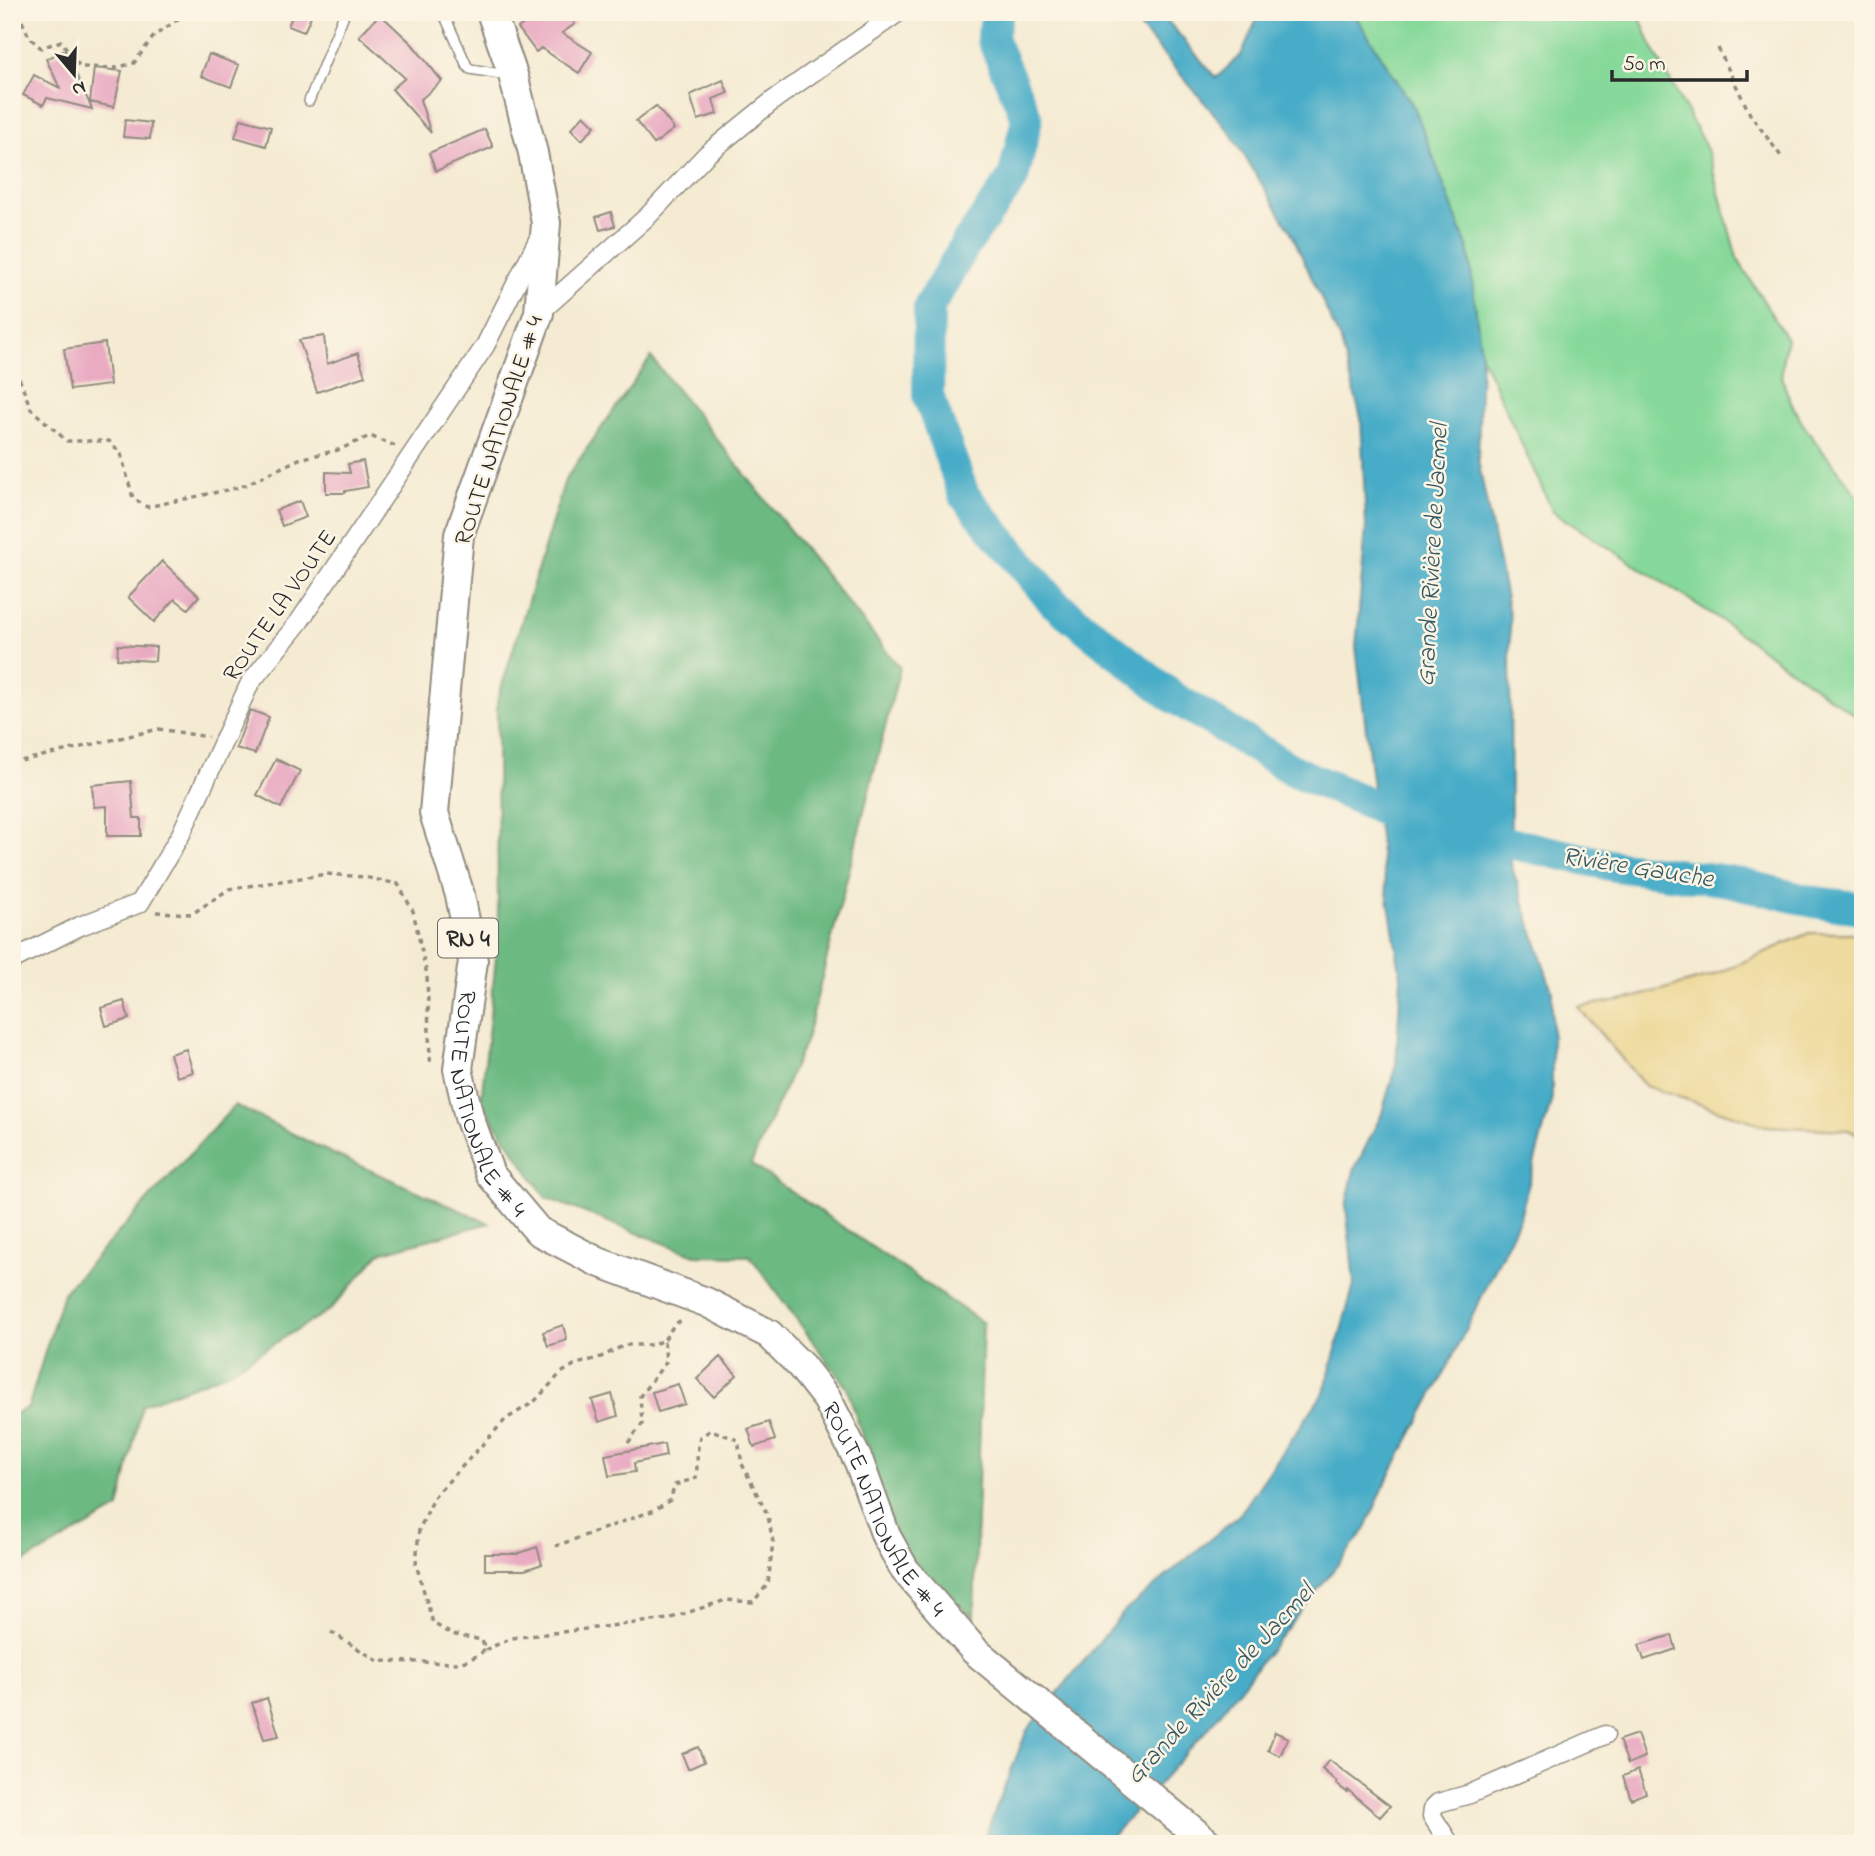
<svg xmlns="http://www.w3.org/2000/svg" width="1875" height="1856" font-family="'Indie Flower',sans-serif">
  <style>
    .green { fill: #86d99a; stroke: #588262; stroke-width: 2 }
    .forest { fill: #6cb982; stroke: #4c7256; stroke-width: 2 }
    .sand { fill: #eeda9e; stroke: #8c8264; stroke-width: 2 }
    .water { fill: #47acc7; stroke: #396c79; stroke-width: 2 }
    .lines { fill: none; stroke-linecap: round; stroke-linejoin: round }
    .river { stroke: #47acc7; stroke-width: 32 }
    .building { fill: #e9abc2 }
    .lane-casing { stroke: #908b7f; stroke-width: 12 }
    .street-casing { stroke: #908b7f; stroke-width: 21 }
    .primary-casing { stroke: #908b7f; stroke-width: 32 }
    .path { stroke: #908b7f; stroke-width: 3.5; stroke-dasharray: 5 5; stroke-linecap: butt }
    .lane { stroke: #fff; stroke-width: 9 }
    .street { stroke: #fff; stroke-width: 18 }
    .primary { stroke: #fff; stroke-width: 28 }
    .labels { text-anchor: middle; stroke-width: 5; stroke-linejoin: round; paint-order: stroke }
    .shield { fill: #fcf5e5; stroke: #6a6863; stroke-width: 2 }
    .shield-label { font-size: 23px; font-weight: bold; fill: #2b2b2b }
    .street-label { font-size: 24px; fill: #2b2b2b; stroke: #fcf5e5 }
    .water-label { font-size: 26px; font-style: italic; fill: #355862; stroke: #fcf5e5 }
  </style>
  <rect width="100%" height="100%" fill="#fcf5e5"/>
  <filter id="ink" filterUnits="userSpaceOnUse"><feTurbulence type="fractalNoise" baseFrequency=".0143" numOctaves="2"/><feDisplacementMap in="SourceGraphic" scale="14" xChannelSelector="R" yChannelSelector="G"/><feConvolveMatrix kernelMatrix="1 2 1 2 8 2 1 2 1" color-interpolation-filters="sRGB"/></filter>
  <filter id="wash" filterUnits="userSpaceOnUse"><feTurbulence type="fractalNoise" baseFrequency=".00686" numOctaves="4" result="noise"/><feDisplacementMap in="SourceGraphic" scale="28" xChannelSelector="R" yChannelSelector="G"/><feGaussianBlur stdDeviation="1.57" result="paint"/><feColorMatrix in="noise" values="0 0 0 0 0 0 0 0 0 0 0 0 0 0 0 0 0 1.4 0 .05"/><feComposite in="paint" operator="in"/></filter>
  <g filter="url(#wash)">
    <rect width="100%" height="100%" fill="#f5ebd3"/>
    <path class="green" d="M1353,12H1638L1650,43L1707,149L1737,258L1787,339C1785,350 1780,365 1782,376C1793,427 1836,461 1863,504V721L1715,616L1553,512L1481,356L1469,252L1415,109Z"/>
    <path class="forest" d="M651,357L900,668L807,1037L751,1164L983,1323L974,1617L902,1562L847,1388L750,1256L695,1255L546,1198L481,1102L498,938L497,702L565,480Z
      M235,1105L331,1153L489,1223L380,1253L331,1309L224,1374L142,1405L119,1508L12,1569V1415L28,1408L63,1293Z"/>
    <path class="sand" d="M1809,933H1863V1136L1848,1130L1766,1126L1645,1086L1578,1007L1632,998L1711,976Z"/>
    <path class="water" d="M1127,12H1160L1216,78L1241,55L1257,19L1264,12H1353L1415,109L1469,252L1481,356L1478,460L1510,618L1511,864L1552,991V1098L1519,1220L1448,1366L1385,1484L1365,1530L1206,1731L1105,1844H982L1027,1730L1124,1612L1240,1514L1324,1392L1354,1284L1346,1206L1354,1170L1381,1116L1396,1065L1401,977L1382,862L1356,647L1366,526L1361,418L1341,342L1290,230L1229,131Z"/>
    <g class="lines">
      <path class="river" d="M998,12L992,38L1027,119L1013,178L966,244L929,307L928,395L964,495L1054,603L1173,697L1294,771L1415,823
        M1469,834L1614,866L1729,881L1814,902L1863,908"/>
    </g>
    <g id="blocks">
      <path class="building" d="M294,12H313L304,32L288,26Z
        M539,12H566L575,24L562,33L592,52L579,73L541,48L536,52L518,28Z
        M380,14L412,44L442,81L420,100L431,133L392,89L405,78L359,36Z
        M65,50L92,109L47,98L43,105L23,95L34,75L60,88L46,59Z
        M209,54L239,65L231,87L201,76Z
        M94,68L122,71L114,107L90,102Z
        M723,80L728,93L713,99L717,114L698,120L690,95Z
        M656,106L674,129L654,144L636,121Z
        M584,115L595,126L582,140L571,129Z
        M241,119L271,127L266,146L235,137Z
        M125,120L151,123L150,139L123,137Z
        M485,129L493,147L436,171L429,153Z
        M611,212L615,226L600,230L596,217Z
        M324,336L327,364L358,353L365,376L317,392L299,340Z
        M105,343L110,385L70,390L64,349Z
        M363,461L368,487L345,491V493H326V472L350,473L348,464Z
        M300,501L306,517L282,526L276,510Z
        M162,561L199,596L188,609L175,599L154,622L128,597Z
        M118,645L156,647L155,661L117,659Z
        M250,710L269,717L255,754L236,748Z
        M276,759L300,771L281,808L257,795Z
        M131,781L134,818H141V836H107V806L94,807L92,785Z
        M124,1001L129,1019L106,1026L101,1008Z
        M186,1049L193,1072L177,1077L170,1054Z
        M563,1325L567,1340L548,1346L543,1332Z
        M720,1357L737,1375L714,1397L697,1379Z
        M678,1384L685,1404L658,1412L652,1392Z
        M612,1394L618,1416L599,1422L592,1400Z
        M769,1422L775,1440L754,1447L748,1429Z
        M664,1444L666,1456L634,1463L635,1472L609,1476L605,1455Z
        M537,1547L542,1564L525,1570H485V1554H517Z
        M1672,1635L1676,1649L1644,1660L1639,1645Z
        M267,1698L279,1736L264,1739L252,1703Z
        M1275,1732L1288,1738L1280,1756L1268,1750Z
        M1637,1734L1645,1757L1628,1764L1619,1740Z
        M698,1747L704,1762L688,1769L682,1754Z
        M1329,1760L1390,1806L1380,1817L1348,1790L1347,1792L1336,1784L1337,1782L1322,1769Z
        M1638,1770L1646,1793L1631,1799L1623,1776Z"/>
    </g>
  </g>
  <g filter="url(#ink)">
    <use href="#blocks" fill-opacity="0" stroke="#908b7f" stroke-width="2"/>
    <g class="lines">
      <g class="lane-casing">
        <path id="lane" d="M443,12L467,66L470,69L507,75
          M309,101L345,12"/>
      </g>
      <g class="street-casing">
        <path id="street" d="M539,313L648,216L707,154L775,99L899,12
          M12,960L80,926L140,903L181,834L250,683L299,622L485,346L540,236
          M1450,1844L1432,1816L1433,1808L1438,1803L1470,1794L1605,1735"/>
      </g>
      <g class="primary-casing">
        <g id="primary">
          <path id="s1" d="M491,12L513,75L533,153L546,223L539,313L459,535L434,813L460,895L473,961L458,1069L469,1117L490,1174L538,1231L598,1262L706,1302L769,1334L801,1366L827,1399L859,1462L886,1536L905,1570L975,1651L1209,1844"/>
        </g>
      </g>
      <path class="path" d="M18,12L29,37L41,48L61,41L80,67L115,68L134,63L154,36L177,20L196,12
        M1718,48L1750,114L1783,159
        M12,360L31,409L67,441H109L121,454L133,498L147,507L241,487L299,459L338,450L370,436L398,447
        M12,763L159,729L208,737
        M12,864L20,939
        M156,912L192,914L229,889L327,874L364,877L398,884L413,911L427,975L430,1060L436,1062
        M628,1443L642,1424L640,1396L666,1362L664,1340
        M331,1632L378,1661L460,1663L477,1656L485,1650L482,1640L451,1634L433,1623L416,1564L419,1530L435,1496L506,1419L534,1402L561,1373L574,1365L601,1357L625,1345H651L664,1340L674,1325L684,1318
        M485,1650L512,1638L668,1619L726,1600L753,1602L768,1584L773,1542L768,1516L742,1464L738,1440L711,1430L700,1437C696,1451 698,1464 696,1478L675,1485L670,1500L655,1510L556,1546"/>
      <use href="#lane" class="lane"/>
      <use href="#street" class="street"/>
      <use href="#primary" class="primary"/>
    </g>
  </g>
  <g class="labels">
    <rect class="shield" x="438" y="918.5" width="60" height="39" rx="5"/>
    <g class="shield-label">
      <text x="468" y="946">RN 4</text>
    </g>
    <g class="street-label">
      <text transform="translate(498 430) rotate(-72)" y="8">ROUTE NATIONALE # 4</text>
      <text transform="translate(279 605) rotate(-55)" y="8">ROUTE LA VOUTE</text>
      <text dy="8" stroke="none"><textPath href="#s1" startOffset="1127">ROUTE NATIONALE # 4</textPath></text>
      <text dy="8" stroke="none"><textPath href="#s1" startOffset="1736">ROUTE NATIONALE # 4</textPath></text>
    </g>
    <g class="water-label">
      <text transform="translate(1431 555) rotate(-87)" y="9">Grande Rivière de Jacmel</text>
      <text transform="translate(1638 866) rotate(9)" y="9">Rivière Gauche</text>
      <text transform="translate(1219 1683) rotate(-47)" y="9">Grande Rivière de Jacmel</text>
    </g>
  </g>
  <rect width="1875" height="1856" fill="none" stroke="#fcf5e5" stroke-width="42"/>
  <g transform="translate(74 74) rotate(161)" stroke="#fcf5e5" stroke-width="5" paint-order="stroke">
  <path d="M0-5L12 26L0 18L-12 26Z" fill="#2b2b2b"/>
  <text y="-10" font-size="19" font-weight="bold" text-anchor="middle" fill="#2b2b2b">N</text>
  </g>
  <path d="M1612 70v10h135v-10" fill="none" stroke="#2b2b2b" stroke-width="3.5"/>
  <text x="1623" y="70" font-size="21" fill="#2b2b2b" stroke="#fcf5e5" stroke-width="5" paint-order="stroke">50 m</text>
</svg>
